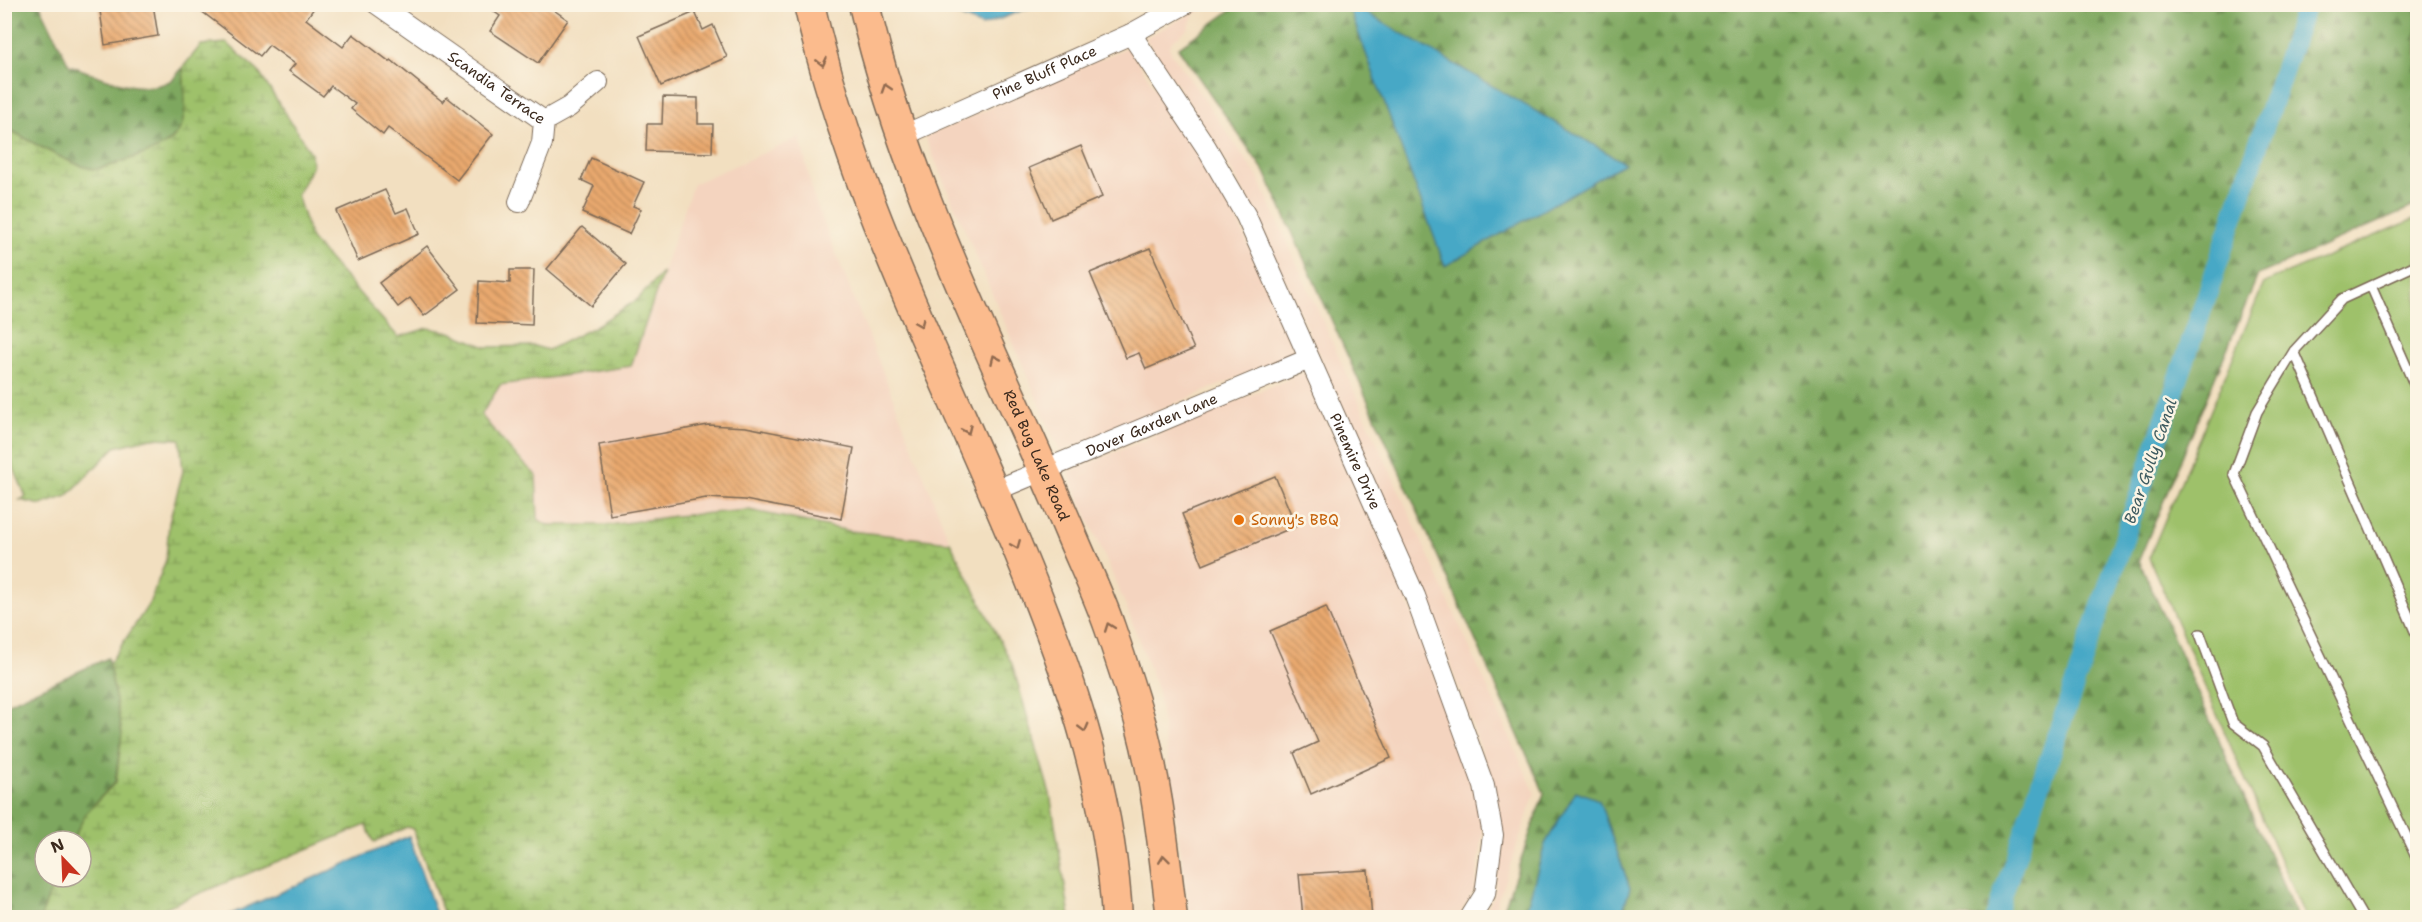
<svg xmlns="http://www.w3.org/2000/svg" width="2422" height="922" font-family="'Shantell Sans',sans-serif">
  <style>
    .built { fill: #f4d4bf }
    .green { fill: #9ec16b; stroke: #6c7644; stroke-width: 1.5 }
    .forest { fill: url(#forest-firs); stroke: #5c683e; stroke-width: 1.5 }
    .wetland { fill: url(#wetland-marsh); stroke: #6c7644; stroke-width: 1.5 }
    .water { fill: #46a8c6; stroke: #406972; stroke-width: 1.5 }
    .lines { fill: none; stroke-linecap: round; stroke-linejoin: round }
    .canal { stroke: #46a8c6; stroke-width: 20 }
    .building { fill: url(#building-back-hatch) }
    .lane-casing { stroke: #7b6957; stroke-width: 12 }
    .street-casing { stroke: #7b6957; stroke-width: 22 }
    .primary-casing { stroke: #7b6957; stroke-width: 33 }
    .lane { stroke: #fff; stroke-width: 9 }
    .street { stroke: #fff; stroke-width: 20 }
    .primary { stroke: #fbbb8d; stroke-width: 30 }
    .oneway { stroke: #916b50 }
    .food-dot { fill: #e8710a; stroke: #fcf5e5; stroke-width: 2 }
    .labels { text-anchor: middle; stroke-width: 5; stroke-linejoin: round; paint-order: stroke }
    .street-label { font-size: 15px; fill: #3b2a1e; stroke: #fcf5e5 }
    .food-label { font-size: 15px; fill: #c56008; stroke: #fcf5e5; text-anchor: start }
    .water-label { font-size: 16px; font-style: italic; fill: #3f5c61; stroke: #fcf5e5 }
  </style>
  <defs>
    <pattern id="forest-firs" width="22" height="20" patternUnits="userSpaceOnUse" patternTransform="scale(1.5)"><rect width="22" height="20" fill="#7ea75f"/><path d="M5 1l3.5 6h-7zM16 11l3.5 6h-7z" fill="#68884e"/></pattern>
    <pattern id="wetland-marsh" width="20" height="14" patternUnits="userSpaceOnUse" patternTransform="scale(1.5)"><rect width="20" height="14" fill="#9ec16b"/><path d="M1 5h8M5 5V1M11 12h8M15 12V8" fill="none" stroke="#829d57"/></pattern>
    <pattern id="building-back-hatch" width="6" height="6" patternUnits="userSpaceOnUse" patternTransform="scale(1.5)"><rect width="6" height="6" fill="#e9a96e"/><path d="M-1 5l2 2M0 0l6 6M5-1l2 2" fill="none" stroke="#be8a5a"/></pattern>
  </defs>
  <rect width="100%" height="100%" fill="#fcf5e5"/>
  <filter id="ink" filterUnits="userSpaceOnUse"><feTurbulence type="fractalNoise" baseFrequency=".0167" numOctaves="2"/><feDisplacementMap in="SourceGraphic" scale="12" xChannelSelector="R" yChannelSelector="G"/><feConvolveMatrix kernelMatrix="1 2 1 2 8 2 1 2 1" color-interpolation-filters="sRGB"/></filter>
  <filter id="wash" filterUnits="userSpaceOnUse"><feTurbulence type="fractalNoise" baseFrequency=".008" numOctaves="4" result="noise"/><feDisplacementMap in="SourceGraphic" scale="24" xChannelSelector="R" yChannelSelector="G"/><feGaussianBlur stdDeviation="1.35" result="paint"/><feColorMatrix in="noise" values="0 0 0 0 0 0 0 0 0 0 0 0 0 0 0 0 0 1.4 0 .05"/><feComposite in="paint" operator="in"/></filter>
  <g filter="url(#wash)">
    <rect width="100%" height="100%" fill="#f2dfc0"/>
    <path class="built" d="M1207,5H1210L1193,15L1188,29L1173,40L1169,47L1171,52L1258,177L1535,793L1492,917H1482L1494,896L1503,837L1493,783L1424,592L1255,212L1214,141L1145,38Z
      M1128,47L1198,152L1238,221L1296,353L1060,452L925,137Z
      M800,137L813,195L950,542L850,531L547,525L538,519L536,475L481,415L499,385L631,366L693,184Z
      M1305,372L1407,599L1475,788L1483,834L1475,889L1458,917H1190L1158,692L1126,606L1068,472Z"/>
    <path class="green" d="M2417,218V917H2305L2149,558L2264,283Z"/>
    <path class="forest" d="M1240,4L2417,5V205L2258,275L2139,560L2297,917H1501L1544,793L1265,172L1178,48Z
      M5,5H40L69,65C98,75 140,97 170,81C175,79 179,71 183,67C187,122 191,140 133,158C122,161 108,168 97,169C78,170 24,137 5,127Z
      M108,658L122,734L115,782L87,812L72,841H45V877H56L41,917H5L4,705Z"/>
    <path class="wetland" d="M227,43L258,71L311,153L312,166L297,195L311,239L398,337L428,328L450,332L486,347L534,346L548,350L594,327L637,300L663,272L631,366L500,385L481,415L512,452L536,475L538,519L547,525H610L675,516L749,510L850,531L950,542L1012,664L1050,794L1070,917H445L413,829L407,827L374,842L366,825L142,917H41L56,877H81V841H72L87,812L116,782L122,733L109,664L149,604L166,560L169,523L183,471L180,439L151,438L115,447L67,496L41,505L20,500L26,497L5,447V127C22,137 79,170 97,169C108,168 122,161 133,158C191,140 187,122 183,67L201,45Z"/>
    <path class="water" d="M937,5V4L1036,5L982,26L937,7Z
      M1348,5H1353L1625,163L1445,266Z
      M1576,791L1599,800L1630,888L1621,917H1524L1545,844Z
      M409,836L437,917H224Z"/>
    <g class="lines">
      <path class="canal" d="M1995,918L2306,4"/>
    </g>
    <g id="blocks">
      <path class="building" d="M99,4H153L158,36L105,45Z
        M192,4H317L306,19L343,47L353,34L390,62L391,60L443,102L447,97L493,134L457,180L388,128L383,135L351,109L355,104L331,86L323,96L289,71L295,64L269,45L260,56Z
        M483,4H545L568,20L538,63L490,31L500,16Z
        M695,12L703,30L713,25L727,57L661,86L639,36Z
        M663,97L698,98V124H713L712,153L646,151L647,124H662Z
        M1081,146L1102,197L1051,219L1029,168Z
        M591,158L644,182L633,206L641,209L629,234L582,213L594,186L581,180Z
        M385,190L396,213L408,208L419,234L358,261L336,211Z
        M582,227L626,264L591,306L547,269Z
        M427,246L460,289L424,316L410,298L398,307L379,283Z
        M1150,248L1194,349L1146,369L1139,353L1126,358L1090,273Z
        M510,270H534L532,325L477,323L479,281L510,283Z
        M708,425L746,427L854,448L841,519L745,500L706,498L610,515L599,445Z
        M1275,476L1296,526L1203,565L1182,514Z
        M1326,607L1391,758L1311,794L1294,753L1318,742L1270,631Z
        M1368,870L1372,918H1303L1299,874Z"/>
    </g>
  </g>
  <g filter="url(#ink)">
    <use href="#blocks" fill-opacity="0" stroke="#7b6957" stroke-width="1.5"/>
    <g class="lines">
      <g class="lane-casing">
        <path id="lane" d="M2418,264L2342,299L2294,351L2257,412L2234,474L2418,861
          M2371,286L2418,393
          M2294,351L2418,638
          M2200,634L2233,723L2263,746L2363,918"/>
      </g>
      <g class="street-casing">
        <g id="street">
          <path id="s1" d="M377,4L544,121L542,143L519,202"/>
          <path id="s2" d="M1131,34L1206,147L1246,216L1415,596L1484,786L1493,835L1485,894L1470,918"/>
          <path d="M544,121L569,107L598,82"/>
          <path id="s3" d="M902,136L1131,34L1185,4"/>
          <path id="s4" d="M994,491L1309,359"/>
        </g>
      </g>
      <g class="primary-casing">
        <g id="primary">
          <path d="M809,4C851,194 942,366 1016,544C1066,664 1110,786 1117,918"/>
          <path id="s5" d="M864,4C906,189 998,360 1071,534C1084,565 1099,596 1110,628C1121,660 1132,693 1141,725C1158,788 1164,854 1172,918"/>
        </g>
      </g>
      <use href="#lane" class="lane"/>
      <use href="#street" class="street"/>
      <use href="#primary" class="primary"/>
    </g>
    <defs><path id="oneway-chevron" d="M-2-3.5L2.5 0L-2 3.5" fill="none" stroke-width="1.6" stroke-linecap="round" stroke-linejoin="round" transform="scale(1.5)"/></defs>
    <g class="oneway">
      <use href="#oneway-chevron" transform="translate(822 62) rotate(77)"/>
      <use href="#oneway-chevron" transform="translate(886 88) rotate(-108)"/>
      <use href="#oneway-chevron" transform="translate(920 323) rotate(67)"/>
      <use href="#oneway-chevron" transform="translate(995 359) rotate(-114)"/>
      <use href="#oneway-chevron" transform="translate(967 430) rotate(66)"/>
      <use href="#oneway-chevron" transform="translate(1016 545) rotate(68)"/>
      <use href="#oneway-chevron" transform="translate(1109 627) rotate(-110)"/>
      <use href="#oneway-chevron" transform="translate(1084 728) rotate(75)"/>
      <use href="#oneway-chevron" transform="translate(1164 859) rotate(-97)"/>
    </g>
  </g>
  <circle class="food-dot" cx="1239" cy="520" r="6"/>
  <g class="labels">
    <g class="street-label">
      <text dy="5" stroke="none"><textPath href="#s3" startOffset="156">Pine Bluff Place</textPath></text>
      <text dy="5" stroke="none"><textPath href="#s1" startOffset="146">Scandia Terrace</textPath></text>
      <text dy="5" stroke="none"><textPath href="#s4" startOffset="171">Dover Garden Lane</textPath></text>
      <text dy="5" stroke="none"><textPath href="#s5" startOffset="484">Red Bug Lake Road</textPath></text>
      <text dy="5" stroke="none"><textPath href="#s2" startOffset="484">Pinemire Drive</textPath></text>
    </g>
    <g class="food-label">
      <text x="1251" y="525">Sonny's BBQ</text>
    </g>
    <g class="water-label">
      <text transform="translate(2150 461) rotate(-71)" y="6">Bear Gully Canal</text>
    </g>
  </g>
  <rect width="2422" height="922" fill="none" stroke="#fcf5e5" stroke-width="24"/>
  <g transform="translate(63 859) rotate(337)"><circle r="28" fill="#fcf5e5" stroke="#afa495" stroke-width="1.5"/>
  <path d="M0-4.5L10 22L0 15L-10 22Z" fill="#c8321e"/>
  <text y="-9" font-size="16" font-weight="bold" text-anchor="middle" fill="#3b2a1e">N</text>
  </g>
</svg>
